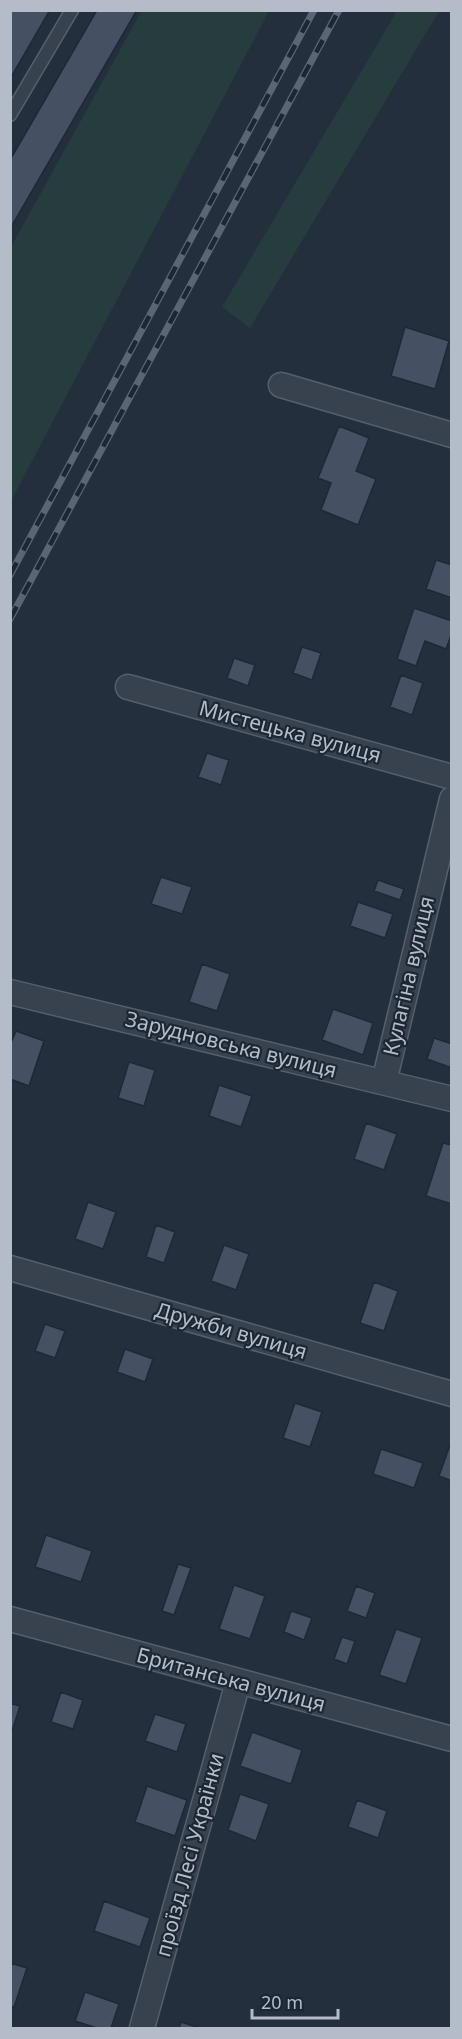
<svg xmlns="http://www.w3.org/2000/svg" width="462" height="2039" font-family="'Noto Sans',sans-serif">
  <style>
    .green { fill: #263c3f }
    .building { fill: #455162; stroke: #1f2835; stroke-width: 1.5 }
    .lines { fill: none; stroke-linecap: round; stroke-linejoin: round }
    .lane-casing { stroke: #565f6c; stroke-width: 15 }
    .street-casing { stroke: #565f6c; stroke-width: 27 }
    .lane { stroke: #38414e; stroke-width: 12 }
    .street { stroke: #38414e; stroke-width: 24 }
    .rail-casing { stroke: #5a6575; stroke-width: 7 }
    .rail { stroke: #1d2633; stroke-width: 4.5; stroke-dasharray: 14; stroke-linecap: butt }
    .labels { text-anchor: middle; stroke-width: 4.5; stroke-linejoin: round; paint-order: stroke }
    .street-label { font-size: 21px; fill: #b4bcc9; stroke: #1d2633 }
  </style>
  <rect width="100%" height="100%" fill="#242f3e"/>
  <path class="green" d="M142,10L269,11L11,501V247Z
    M397,11H439L250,328L222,307Z"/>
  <path class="building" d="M10,10H50L10,79Z
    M97,10H137L10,229V160Z
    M405,327L449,341L435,389L391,376Z
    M339,426L369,438L356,471L376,479L358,525L321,510L331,483L318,478Z
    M436,560L452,565V598L426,589Z
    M414,608L452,621V633L446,649L425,641L416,666L397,659Z
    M302,647L321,653L312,680L293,673Z
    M234,658L255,665L248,686L227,678Z
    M401,675L423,683L412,715L390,707Z
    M207,753L229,760L221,785L198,777Z
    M161,877L192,887L182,914L151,904Z
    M378,880L404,889L400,900L374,891Z
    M358,902L393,914L385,938L350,926Z
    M202,964L230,974L217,1011L189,1002Z
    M333,1009L373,1023L363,1055L322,1040Z
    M16,1031L44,1041L29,1086L10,1079V1045Z
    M434,1038L452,1044V1068L427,1059Z
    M129,1062L155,1070L144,1106L118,1098Z
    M219,1085L252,1096L241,1127L209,1116Z
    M366,1123L397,1134L384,1170L354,1159Z
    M443,1143L452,1145V1204L426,1196Z
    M88,1202L116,1212L103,1249L75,1239Z
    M156,1225L175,1232L164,1263L146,1257Z
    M224,1245L249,1254L236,1290L211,1281Z
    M374,1282L398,1291L384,1331L360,1323Z
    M45,1324L65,1331L55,1358L35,1351Z
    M125,1349L153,1359L145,1382L117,1372Z
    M295,1403L322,1412L310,1447L283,1438Z
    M450,1445H452V1481L439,1476Z
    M381,1449L423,1463L414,1488L373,1474Z
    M46,1535L92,1551L81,1582L35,1567Z
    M178,1564L191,1568L174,1615L162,1611Z
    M234,1585L265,1596L250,1639L219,1629Z
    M356,1586L375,1593L366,1618L347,1611Z
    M291,1611L312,1618L304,1640L284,1632Z
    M396,1629L422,1638L406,1684L379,1675Z
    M342,1637L355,1641L347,1664L334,1659Z
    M61,1692L83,1700L73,1729L51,1722Z
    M10,1703L20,1706L12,1731H10Z
    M155,1714L186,1724L177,1752L145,1741Z
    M252,1732L302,1750L291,1784L240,1766Z
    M147,1786L187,1800L175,1836L135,1822Z
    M240,1794L269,1804L256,1841L228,1830Z
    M357,1800L387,1811L378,1838L348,1827Z
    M104,1901L150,1918L140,1947L94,1931Z
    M10,1963L27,1968L14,2007L10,2006Z
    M85,1992L119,2004L111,2028H97L75,2021Z
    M181,2022L200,2028H179Z"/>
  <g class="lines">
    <g class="lane-casing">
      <path id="lane" d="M10,115L72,10"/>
    </g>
    <g class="street-casing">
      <path id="street" d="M281,385L452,435
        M128,687L452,777
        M10,992L452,1099
        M384,1082L452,799
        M10,1268L452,1394
        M10,1619L452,1739
        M142,2028L238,1682"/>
    </g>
    <use href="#lane" class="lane"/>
    <use href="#street" class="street"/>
    <g class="rail-casing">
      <path id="rail" d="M10,575L314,10
        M10,619L339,10"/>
    </g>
    <use href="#rail" class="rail"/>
  </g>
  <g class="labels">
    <g class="street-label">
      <text transform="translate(290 732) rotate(15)" y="7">Мистецька вулиця</text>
      <text transform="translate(409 976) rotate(-77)" y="7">Кулагіна вулиця</text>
      <text transform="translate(231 1045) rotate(14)" y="7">Зарудновська вулиця</text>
      <text transform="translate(231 1331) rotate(16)" y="7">Дружби вулиця</text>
      <text transform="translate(231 1680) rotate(15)" y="7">Британська вулиця</text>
      <text transform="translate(190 1855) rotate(-75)" y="7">проїзд Лесі Українки</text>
    </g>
  </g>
  <rect width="462" height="2039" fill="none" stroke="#b4bcc9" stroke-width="24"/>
  <path d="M252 2009v9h86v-9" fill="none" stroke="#b4bcc9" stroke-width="3"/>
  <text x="261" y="2009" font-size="18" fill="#b4bcc9" stroke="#1d2633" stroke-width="4.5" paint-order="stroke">20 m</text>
</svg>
